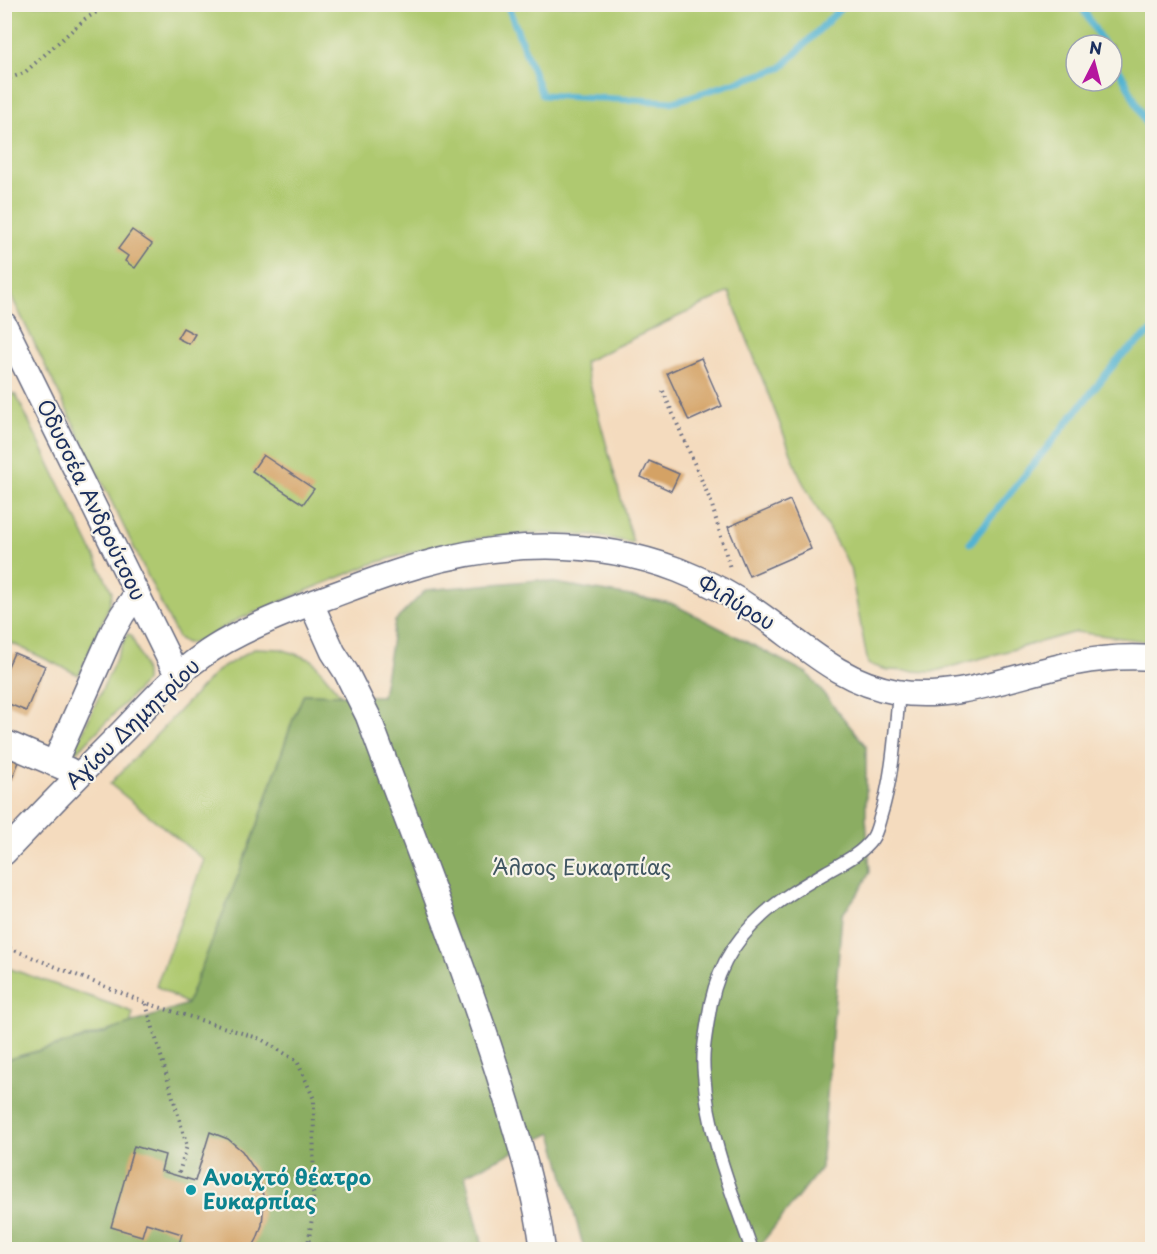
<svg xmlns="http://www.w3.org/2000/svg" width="1157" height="1254" font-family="'Playpen Sans',sans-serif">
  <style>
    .green { fill: #afc96f; stroke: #657c66; stroke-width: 1.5; fill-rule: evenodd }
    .forest { fill: #8bad62; stroke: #536e60; stroke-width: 1.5 }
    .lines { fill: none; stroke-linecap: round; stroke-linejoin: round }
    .stream { stroke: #52b3d1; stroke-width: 7 }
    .building { fill: #d4a265 }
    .service-casing { stroke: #676b80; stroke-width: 15 }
    .minor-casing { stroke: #676b80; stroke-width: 27 }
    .path { stroke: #676b80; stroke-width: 4; stroke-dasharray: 1.5 4.5; stroke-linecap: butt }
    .service { stroke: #fff; stroke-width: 12 }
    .minor { stroke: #fff; stroke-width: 24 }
    .culture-dot { fill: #0f9aa8; stroke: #f7f3e8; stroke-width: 2 }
    .labels { text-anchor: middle; stroke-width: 4.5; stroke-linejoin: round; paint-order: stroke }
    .street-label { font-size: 21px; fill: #1b2f5e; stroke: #f7f3e8 }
    .park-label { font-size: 21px; fill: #405662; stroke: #f7f3e8 }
    .culture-label { font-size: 21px; font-weight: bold; fill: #0d838f; stroke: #f7f3e8; text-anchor: start }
  </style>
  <rect width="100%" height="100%" fill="#f7f3e8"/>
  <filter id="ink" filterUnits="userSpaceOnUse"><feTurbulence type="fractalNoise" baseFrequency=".0167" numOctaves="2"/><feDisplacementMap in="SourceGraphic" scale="12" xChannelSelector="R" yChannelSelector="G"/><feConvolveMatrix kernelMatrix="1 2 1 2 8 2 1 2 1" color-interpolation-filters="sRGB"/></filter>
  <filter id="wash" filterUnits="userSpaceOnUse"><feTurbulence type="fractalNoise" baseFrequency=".008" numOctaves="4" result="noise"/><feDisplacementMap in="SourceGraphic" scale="24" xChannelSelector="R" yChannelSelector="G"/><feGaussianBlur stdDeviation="1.35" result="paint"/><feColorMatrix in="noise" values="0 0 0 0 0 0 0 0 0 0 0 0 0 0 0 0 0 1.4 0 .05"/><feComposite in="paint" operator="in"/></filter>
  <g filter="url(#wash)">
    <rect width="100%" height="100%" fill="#f4dbbe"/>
    <path class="green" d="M5,5H1152V642L1076,632L932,672L887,670L868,664L850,568L801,479L729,292L584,362L633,543L596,536L534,533L476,539L433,547L405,554L372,564L313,588L237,620L202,640L193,643H186L178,638L5,283ZM1076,45H1112V81H1076Z
      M4,392L16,395L112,592L109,606L79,675L5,640Z
      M128,634L131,635C137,650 147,666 145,682L78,751H75V749L126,637Z
      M255,648L281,649L312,660L341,695L304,694L292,722L255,833L187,1004L156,986L204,860L110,784L217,671Z
      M5,967L125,1009L133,1013L130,1025L5,1060Z"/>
    <path class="forest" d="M538,580L671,603L807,673L866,746V817L870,872L860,890L842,915L821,1168L757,1249H584L552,1133L465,1175L483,1247L482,1249L5,1250V1060L101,1034L187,1004L255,833L292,722L304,694L382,696L395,621L426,590Z"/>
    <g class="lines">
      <path class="stream" d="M507,4L542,95L673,102L781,68L845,4
        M1080,4L1104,45
        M1112,58L1126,82L1152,136
        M970,543L1120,357L1152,331"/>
    </g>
    <g id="blocks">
      <path class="building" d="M132,230L152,244L135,268L125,261L128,256L118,249Z
        M183,328L195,334L189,344L177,338Z
        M701,358L722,406L689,421L667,373Z
        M263,455L314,489L303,504L252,471Z
        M649,461L679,474L671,491L641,477Z
        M790,500L811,549L749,576L728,527Z
        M14,653L45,666L26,711L4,702V675Z
        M4,756L19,762L11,781L4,778Z
        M210,1132L228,1139L242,1151L257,1173L264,1199L262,1225L257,1239L251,1250H177L182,1234L146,1223L142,1236L111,1227L134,1146L165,1155L161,1171L195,1181Z"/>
    </g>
  </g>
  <g filter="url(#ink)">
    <use href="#blocks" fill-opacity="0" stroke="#676b80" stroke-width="1.5"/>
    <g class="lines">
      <g class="service-casing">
        <path id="service" d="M752,1250C732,1193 708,1135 704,1074C702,1056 705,1038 708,1020C714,975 730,944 764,914C783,897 806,884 828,871C844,862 861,854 872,839C876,834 878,825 880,818C893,777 895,735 899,692"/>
      </g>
      <g class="minor-casing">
        <path id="minor" d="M4,324L178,677
          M311,603L333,652L346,672L368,716C412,835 459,952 498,1073C516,1132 535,1187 543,1250
          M4,742L69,770
          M54,764L113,631L122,615L137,593
          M4,853C43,812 82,772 122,732C147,706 172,677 202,656C235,632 286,612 325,598C355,587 385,575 417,566C501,541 594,538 678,570C706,581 733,595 758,613C804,645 839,682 897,692C956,702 1018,674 1075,663C1101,658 1127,656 1152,658"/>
      </g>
      <path class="path" d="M4,80L24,73L85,19L110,4
        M663,391L711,502L730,568
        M4,946L146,1003L261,1039L297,1061L314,1099L313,1211L308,1245L310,1250
        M146,1004L187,1146L178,1176"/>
      <use href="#service" class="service"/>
      <use href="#minor" class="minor"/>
    </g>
  </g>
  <circle class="culture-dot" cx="191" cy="1190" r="6"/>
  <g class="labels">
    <g class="street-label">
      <text transform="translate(91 500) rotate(64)" y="7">Οδυσσέα Ανδρούτσου</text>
      <text transform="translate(736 603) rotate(31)" y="7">Φιλύρου</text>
      <text transform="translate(133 724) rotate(-44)" y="7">Αγίου Δημητρίου</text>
    </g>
    <g class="park-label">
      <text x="582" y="875">Άλσος Ευκαρπίας</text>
    </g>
    <g class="culture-label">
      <text x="203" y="1185">Ανοιχτό θέατρο<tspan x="203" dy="24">Ευκαρπίας</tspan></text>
    </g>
  </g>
  <rect width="1157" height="1254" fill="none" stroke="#f7f3e8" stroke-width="24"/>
  <g transform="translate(1094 63) rotate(6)"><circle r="28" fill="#f7f3e8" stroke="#9fa5b1" stroke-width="1.5"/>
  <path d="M0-4.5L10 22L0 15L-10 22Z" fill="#b5179e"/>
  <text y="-9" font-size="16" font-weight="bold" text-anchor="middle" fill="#1b2f5e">N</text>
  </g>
</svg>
